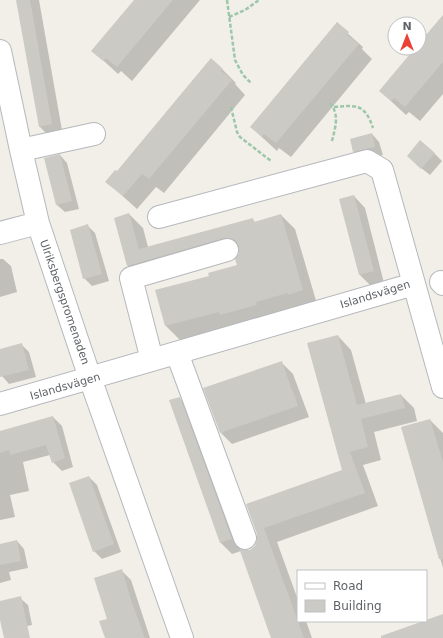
<svg xmlns="http://www.w3.org/2000/svg" width="443" height="638" font-family="'DejaVu Sans',sans-serif">
  <style>
    .shadow { fill: #0003 }
    .building { fill: #cccac5 }
    .lines { fill: none; stroke-linecap: round; stroke-linejoin: round }
    .minor-casing { stroke: #b5b8bc; stroke-width: 24 }
    .path { stroke: #9cc7a9; stroke-width: 2.5; stroke-dasharray: 4 2; stroke-linecap: butt }
    .minor { stroke: #fff; stroke-width: 22 }
    .labels { text-anchor: middle; stroke-width: 3.5; stroke-linejoin: round; paint-order: stroke }
    .street-label { font-size: 11px; fill: #5f6368; stroke: #fff }
  </style>
  <rect width="100%" height="100%" fill="#f1efe8"/>
  <path class="shadow" d="M17,0H39L63,136L51,138L40,127Z
    M135,0H200L132,81L121,71L118,74L93,51Z
    M443,16V94L420,121L409,112L406,115L380,91L416,48H419V45Z
    M337,24L363,47L362,49L372,59L291,157L279,148L277,151L251,127Z
    M222,69L236,83L235,84L245,95L164,193L156,187L137,209L107,182Z
    M372,134L379,142L383,155L362,159L354,151Z
    M434,153L442,161L430,175L416,164Z
    M60,155L67,163L79,209L65,212L57,205Z
    M354,196L365,208L384,283L371,286L360,275Z
    M129,214L143,228L148,247L252,219L256,223L281,215L295,229L317,304L180,340L166,326L210,276L238,266L240,252L142,280L128,266L116,222Z
    M88,226L95,233L109,281L92,286L84,278Z
    M0,259H3L11,266L17,292L0,297Z
    M338,336L351,350L366,404L401,395L414,408L417,421L374,432L381,460L363,465L378,506L277,542L298,600V621H306L312,638H273L241,551L232,554L221,543L170,401L179,398L191,409L243,551H250L256,546L258,540V533L247,505L343,471Z
    M21,344L29,352L36,377L9,384L2,376L0,370V350Z
    M281,362L293,374L309,417L232,444L221,433Z
    M53,417L62,426L73,467L62,471L53,462L50,455L23,462L29,491L10,495L15,517L0,520V432Z
    M430,420L443,433V568L402,428Z
    M89,477L97,485L121,552L102,559L94,551Z
    M17,541L24,549L28,568L9,572L11,580L0,583V545Z
    M122,571L131,580L150,638H106Z
    M20,598L28,605L32,625L9,630L0,615V602Z"/>
  <path class="building" d="M16,0H30L52,124L39,127Z
    M134,0H173L117,67L106,58L103,61L91,51Z
    M443,15V62L405,107L394,98L391,101L379,91L415,48H419V43Z
    M337,22L349,32L347,35L359,44L276,143L264,134L262,137L250,127Z
    M211,58L223,69L221,71L232,80L149,179L142,174L123,196L105,182L115,170L117,171Z
    M372,133L375,147L353,152L350,139Z
    M420,140L435,153L421,169L407,156Z
    M60,154L72,201L56,205L44,158Z
    M354,195L374,271L359,275L339,199Z
    M129,213L139,249L253,218L254,222L281,214L303,290L288,295V293L256,302L257,305L220,315L219,312L165,326L155,290L209,276L208,273L237,265L235,259L239,253V246L236,241L230,238H224L127,266L114,218Z
    M88,224L102,274L83,279L70,230Z
    M338,335L357,405L401,394L405,408L361,419L368,447L350,452L365,493L264,528L304,638H271L239,548L243,550H250L255,546L257,540V534L246,504L342,470L307,343Z
    M22,343L29,370L0,377V349Z
    M282,361L292,391H293L298,406L220,433L203,388Z
    M180,397L232,539L220,543L169,400Z
    M53,416L65,458L52,463L46,445L10,455L9,450L0,453V431Z
    M430,419L443,462V559H439L401,427Z
    M89,476L114,544L93,552L69,483Z
    M17,540L21,561L0,565V544Z
    M122,569L131,600L145,638H105L99,621L107,619L94,578Z
    M21,596L30,638H4L0,620V601Z
    M443,614V638H381V636Z"/>
  <g class="lines">
    <g class="minor-casing">
      <path id="minor" d="M0,51L21,150L38,223L90,378L182,638
        M21,150L94,134
        M159,217L367,161L382,170L443,387
        M0,233L38,223
        M441,282L443,284
        M177,353L245,538
        M152,360L131,278L227,250
        M0,404L414,284"/>
    </g>
    <path class="path" d="M227,0L235,60L243,75L251,83
      M229,17L245,10L259,0
      M330,103C340,115 335,128 332,141
      M231,107L237,132L240,137L271,161
      M334,107C357,105 365,104 373,128"/>
    <use href="#minor" class="minor"/>
  </g>
  <g class="labels">
    <g class="street-label">
      <text transform="translate(375 294) rotate(-17)" y="4">Islandsvägen</text>
      <text transform="translate(65 302) rotate(71)" y="4">Ulriksbergspromenaden</text>
      <text transform="translate(65 386) rotate(-16)" y="4">Islandsvägen</text>
    </g>
  </g>
  <rect x="297" y="570" width="130" height="52" fill="#ffffff" stroke="#bfc1c3"/>
  <rect x="305" y="583" width="20" height="6" fill="#ffffff" stroke="#bfc1c3"/>
  <text x="333" y="590" font-size="12" fill="#5f6368">Road</text>
  <rect x="305" y="600" width="20" height="12" fill="#cccac5" stroke="#bfc1c3"/>
  <text x="333" y="610" font-size="12" fill="#5f6368">Building</text>
  <g transform="translate(407 36)"><circle r="19" fill="#ffffff" stroke="#bfc1c3"/>
  <path d="M0-3L7 15L0 10L-7 15Z" fill="#ea4335"/>
  <text y="-6" font-size="11" font-weight="bold" text-anchor="middle" fill="#5f6368">N</text>
  </g>
</svg>
